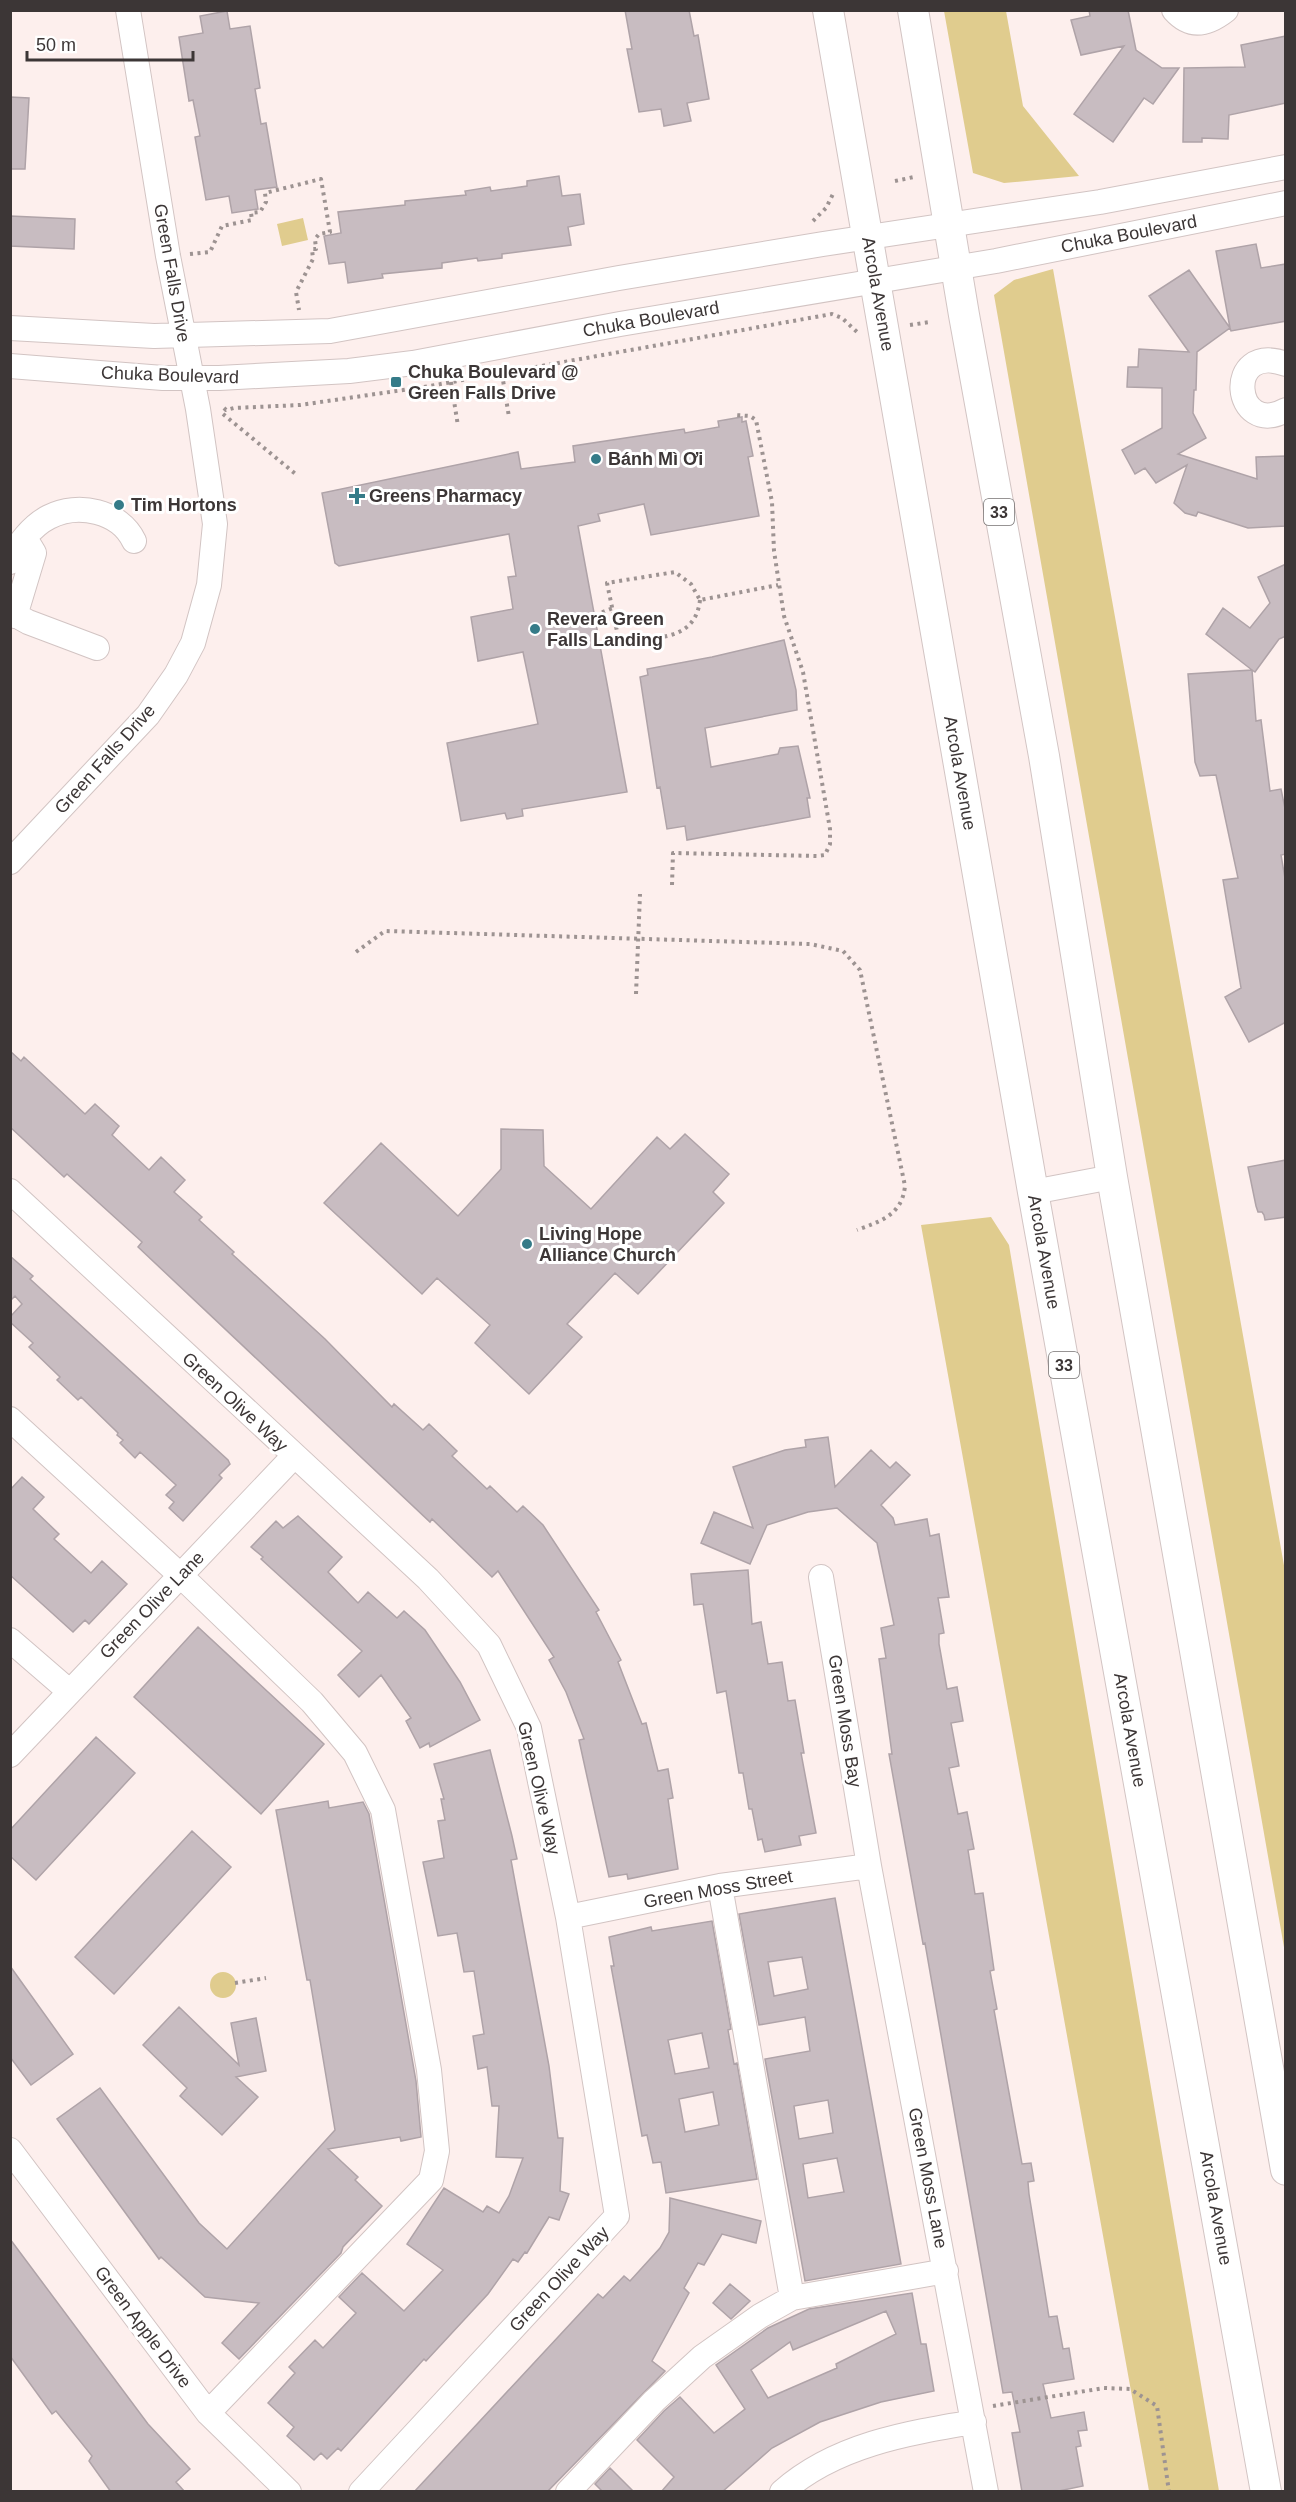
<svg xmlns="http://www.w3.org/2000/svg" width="1296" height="2502" font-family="Arial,sans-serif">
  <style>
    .green { fill: #e0cc8e }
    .building { fill: #c8bcc1; stroke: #afa3a8; stroke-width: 1.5; fill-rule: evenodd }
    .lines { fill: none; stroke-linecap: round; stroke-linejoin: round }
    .minor-casing { stroke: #d2c4c3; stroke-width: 26 }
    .major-casing { stroke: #d2c4c3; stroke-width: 32 }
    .path { stroke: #9d9392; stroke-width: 4; stroke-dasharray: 3 4.5; stroke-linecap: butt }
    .minor { stroke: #fff; stroke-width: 24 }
    .major { stroke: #fff; stroke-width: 30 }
    .poi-dot { fill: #357b88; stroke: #fff; stroke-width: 2 }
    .labels { text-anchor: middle; stroke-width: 6; stroke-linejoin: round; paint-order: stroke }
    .shield { fill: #fff; stroke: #767272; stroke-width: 1.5 }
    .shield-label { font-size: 16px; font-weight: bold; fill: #3c3636 }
    .street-label { font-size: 18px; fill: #3c3636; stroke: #fff }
    .poi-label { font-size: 18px; font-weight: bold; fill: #3c3636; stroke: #fff; text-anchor: start }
  </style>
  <rect width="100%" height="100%" fill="#fdefed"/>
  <path class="green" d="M944,11H1006L1023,106L1079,176L1004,183L973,173Z
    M303,218L308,240L282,246L277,224Z
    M1053,269L1285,1571V1953L994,295L1014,280Z
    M991,1217L1009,1245L1219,2491H1149L921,1225Z
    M210 1985a13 13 0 1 1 26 0a13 13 0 1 1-26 0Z"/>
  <path class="building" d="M625,10H689L694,36L698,35L709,99L687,103L691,121L664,126L661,109L639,112L627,49H632Z
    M1089,10H1128L1136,50L1162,68H1179L1153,104L1144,98L1113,142L1074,114L1124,46L1081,55L1071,20L1090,16Z
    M227,11L230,29L250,26L260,88L255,89L261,124L266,123L277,187L255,190L258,209L232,213L229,196L206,200L195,137L200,136L193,100L189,101L179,37L203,33L200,16Z
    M1286,36V103L1229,115L1228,139L1202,138V142H1183L1184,68L1245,67L1241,45Z
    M10,97L29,98L25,169H10Z
    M559,176L562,196L580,194L584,224L568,227L571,245L502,254V258L478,261L477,258L442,263V268L382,274L383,278L348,283L345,262L329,264L324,236L341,233L338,212L405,205V201L466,195L465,191L490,187L491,191L527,186V181Z
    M10,216L75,219L74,249L10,246Z
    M1256,244L1261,268L1286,264V321L1231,331L1230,328L1197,352L1196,390H1194L1193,413L1206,438L1178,454L1257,479L1256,457L1286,456V526L1248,528L1198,512L1196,516L1185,513L1174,503L1187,465L1156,483L1145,468L1135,474L1122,450L1162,428V388L1127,387L1128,367H1138L1139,349L1189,352L1149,296L1189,270L1230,328L1216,251Z
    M742,417V422L746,421L753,456L748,457L759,516L651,535L644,504L598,514L600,521L578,526L627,792L522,809L523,816L507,819L505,813L461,821L447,743L538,724L523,652L478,661L471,617L513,609L508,577L516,576L509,534L339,566L335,563L322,493L518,452L521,469L575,462L573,446L684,429L685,433L719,427L718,421Z
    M1286,564V636L1279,639L1255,672L1252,670L1256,721L1261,720L1270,791L1281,789L1286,813V854L1281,855L1286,884V1022L1249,1042L1225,997L1241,988L1223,880L1238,878L1216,775L1200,776L1195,762L1188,674L1252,670L1206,634L1223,608L1250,628L1270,603L1258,577Z
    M784,640L796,690L797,710L705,728L711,767L778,754L780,748L798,746L810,798H807L810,817L687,840L685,826L667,829L660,787L657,788L640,677L648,675L647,669L712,657Z
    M10,1051L21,1061L24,1057L85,1114L95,1104L119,1126L112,1135L149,1170L161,1157L185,1180L174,1192L202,1217L199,1220L234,1252L232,1254L325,1339L392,1407L394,1404L423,1430L429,1424L457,1451L452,1456L487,1489L490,1486L517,1512L523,1506L543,1525L599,1610L596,1612L621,1660L618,1662L642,1724L646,1723L658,1771L668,1769L673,1798L668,1799L678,1869L628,1879L627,1874L609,1877L579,1740L584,1739L566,1692L549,1660L554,1657L498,1571L492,1577L432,1519L430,1522L138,1247L142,1242L67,1174L64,1177L10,1127Z
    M501,1129L543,1130L544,1166L591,1209L657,1137L670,1149L685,1134L729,1174L713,1192L724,1203L638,1294L615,1273L567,1324L582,1337L529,1394L475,1343L490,1325L437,1278L422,1294L324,1203L381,1143L458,1216L501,1169Z
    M1286,1160V1217L1265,1220L1264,1215L1262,1212H1258L1256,1206L1248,1167Z
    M10,1256L33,1276L30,1279L228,1460L230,1464L219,1475L222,1478L183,1521L169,1508L174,1502L166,1495L176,1485L140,1452L135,1458L120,1443L123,1440L117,1435L118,1433L81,1397L78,1400L57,1380L60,1377L29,1347L33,1343L10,1322V1317L22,1304L15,1296L10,1301Z
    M828,1437L835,1487L871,1450L890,1468L896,1462L910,1475L881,1505L893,1518L895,1525L927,1519L930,1536L939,1534L949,1597L938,1598L944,1633L939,1634V1644L947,1689L957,1687L963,1721L951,1723L959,1766L949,1768L958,1814L967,1812L974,1849L968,1850L975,1894L983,1893L994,1970L990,1971L997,2009L994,2010L1022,2164L1031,2163L1034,2181L1028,2182L1029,2194L1049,2317L1057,2316L1063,2349L1069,2348L1074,2379L1043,2384L1051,2418L1084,2412L1087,2430L1078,2431L1081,2446L1076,2447L1083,2486L1054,2492H1022L1012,2433L1020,2432L1012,2392L1003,2393L925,1943L923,1944L889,1754H892L879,1659L886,1658L881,1628L894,1625L877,1543L837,1508L808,1512L767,1525L750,1564L701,1543L714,1512L753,1528L733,1467L785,1450L806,1447L805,1440Z
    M22,1477L44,1497L33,1509L59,1534L54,1539L91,1573L102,1561L127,1584L89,1624L85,1620L73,1632L10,1575V1490Z
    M298,1516L342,1557L328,1572L358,1603L368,1592L397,1618L404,1611L425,1630L460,1682L480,1720L430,1747L429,1743L420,1748L406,1721L411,1718L381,1675L359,1697L338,1675L362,1651L261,1559L263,1557L251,1547L276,1521L283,1528Z
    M748,1570L752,1624L761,1622L768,1664L782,1662L788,1701L795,1700L804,1753H801L816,1833L799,1836L801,1845L765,1852L762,1839L758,1840L752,1809H749L743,1773H739L726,1691L717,1693L703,1604L694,1605L691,1574Z
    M198,1627L324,1744L261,1814L134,1697Z
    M96,1737L135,1773L36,1880L10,1856V1830Z
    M490,1750L512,1836L517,1859L511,1860L549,2066L558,2138H563L560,2191L569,2194L559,2220L549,2217L527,2253L525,2252L518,2262L513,2259L488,2294L426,2361L424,2359L341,2451L338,2448L327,2459L321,2453L314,2460L287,2436L294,2427L268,2403L295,2373L289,2367L315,2340L323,2348L356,2313L339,2297L362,2273L404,2311L443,2270L407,2244L444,2188L483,2212L487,2206L499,2213L509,2196L523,2158L496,2157L499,2106H492L487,2067L478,2069L473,2036L484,2034L474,1971L464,1972L457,1933L438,1936L423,1862L444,1858L438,1821L445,1820L441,1799H444L434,1764Z
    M328,1801L329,1808L363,1802L369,1814L416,2081L421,2137L401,2141L400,2137L328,2149L358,2177L355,2180L382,2206L343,2247L341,2253L239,2359L222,2343L259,2303L205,2297L161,2257L159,2259L57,2119L100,2088L199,2223L227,2249L335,2130L310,1980H307L276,1810Z
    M192,1831L231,1867L114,1994L75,1957Z
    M835,1898L901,2264L805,2281L765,2059L810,2051L805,2017L759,2025L739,1914ZM802,1957L808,1989L774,1996L768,1962ZM828,2100L833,2133L799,2139L794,2106ZM837,2158L844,2192L808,2198L803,2164Z
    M712,1921L731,2029L728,2030L734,2064L737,2063L757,2179L666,2193L661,2162L653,2163L647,2135L642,2136L611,1966H614L609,1937L651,1927L652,1931ZM702,2033L709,2068L675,2074L668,2040ZM713,2092L719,2125L685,2132L679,2099Z
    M10,1966L73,2054L31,2085L10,2057Z
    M179,2007L239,2065L231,2023L256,2018L266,2071L236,2077L258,2097L222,2135L180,2096L187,2088L143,2045Z
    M670,2198L761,2221L756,2243L722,2234L704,2265L698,2263L684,2288L689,2293L652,2361L665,2371L547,2492H414L598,2294L603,2298L624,2276L630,2281L660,2248L669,2232Z
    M10,2239L148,2424L190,2469L176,2482L185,2492H111L89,2461L92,2456L56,2411L52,2414L10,2356Z
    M730,2284L750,2301L731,2319L713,2303Z
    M912,2293L921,2344H926L934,2391L881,2402L820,2422L772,2448L722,2492H661L674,2477L637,2440L664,2411L680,2397L714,2433L745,2409L716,2365L768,2328L809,2309ZM886,2311L896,2334L836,2364L837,2368L768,2398L751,2370L790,2342L793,2350Z
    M610,2468L634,2492H603L595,2484Z"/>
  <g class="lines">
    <g class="minor-casing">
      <path id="minor" d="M1174,10C1191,29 1207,25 1226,10
        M10,328L154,336L330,331L619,278L823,244L1100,202L1286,167
        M1286,364C1223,341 1233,439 1286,410
        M10,366L163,378H219L349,371L413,363L620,324L996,261L1286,203
        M10,562C16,545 33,525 49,517C78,502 120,511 134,541
        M10,612L28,622L97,648
        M15,616L34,553L25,538
        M10,862L148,715L176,675L193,643L209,585L215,524L198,409L168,256L128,10
        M10,1191L428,1579L489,1645L529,1728L568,1917L617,2216L361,2492
        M1033,1192L1112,1177
        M10,1419L180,1575L312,1702L355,1753L383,1810L429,2070L437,2151L431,2180L208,2413
        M821,1577L869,1866L986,2492
        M10,1640L69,1691
        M10,1755L294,1456
        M720,1886L792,2298
        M568,1917L720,1886L869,1866
        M10,2150L208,2413L289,2492
        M568,2492L654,2401L702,2357L760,2316L792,2298L946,2271
        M782,2492C835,2445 907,2433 974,2422"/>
    </g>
    <g class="major-casing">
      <path id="major" d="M828,10L1033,1192L1266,2492
        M913,10L964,315L1044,756L1112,1177L1286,2170"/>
    </g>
    <path class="path" d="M895,181L914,177
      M813,221L826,208L833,194
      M190,254L210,252L222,226L252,220L251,213L260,212L266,202L265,193L321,179L330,232L319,234L315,239L316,249H312L313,259L296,292L299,310
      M910,325L930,322
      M502,374L509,417
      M451,382L458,426
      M424,387L832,314L842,318L857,332
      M224,408L226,410L234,408L300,405L417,388
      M223,414L298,476
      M700,600C695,643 653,637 619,641L607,583L675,572L691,584L700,600L778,585
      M595,615L613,608
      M672,885L673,853L817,856L825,855L830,844V829L803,672L784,616L774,551L772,502L756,420L750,416L735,415
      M356,952L385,931L810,944L843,951L860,970L905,1186C902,1215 881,1221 857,1230
      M636,994L640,894
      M235,1983L266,1978
      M993,2406L1104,2388L1130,2389L1157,2406L1169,2492"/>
    <use href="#minor" class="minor"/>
    <use href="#major" class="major"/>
  </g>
  <g class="poi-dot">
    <rect x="390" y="376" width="12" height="12" rx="3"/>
    <circle cx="596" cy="459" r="6"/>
    <path d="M354 487h6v6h6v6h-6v6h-6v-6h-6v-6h6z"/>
    <circle cx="119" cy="505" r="6"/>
    <circle cx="535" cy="629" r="6"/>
    <circle cx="527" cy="1244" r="6"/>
  </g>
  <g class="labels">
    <g class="shield">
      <rect x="984" y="499" width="30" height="26" rx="4.5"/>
      <rect x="1049" y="1352" width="30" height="26" rx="4.5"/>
    </g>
    <g class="shield-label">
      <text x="999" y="518">33</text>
      <text x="1064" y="1371">33</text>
    </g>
    <g class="street-label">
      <text transform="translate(1129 234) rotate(-11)" y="6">Chuka Boulevard</text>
      <text transform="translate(172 273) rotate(80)" y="6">Green Falls Drive</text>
      <text transform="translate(878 294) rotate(80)" y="6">Arcola Avenue</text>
      <text transform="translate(651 319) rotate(-10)" y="6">Chuka Boulevard</text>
      <text transform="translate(170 375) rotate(2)" y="6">Chuka Boulevard</text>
      <text transform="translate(105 759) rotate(-48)" y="6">Green Falls Drive</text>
      <text transform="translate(960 773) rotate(80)" y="6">Arcola Avenue</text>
      <text transform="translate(1044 1252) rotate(80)" y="6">Arcola Avenue</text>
      <text transform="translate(235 1402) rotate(43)" y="6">Green Olive Way</text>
      <text transform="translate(152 1605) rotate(-46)" y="6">Green Olive Lane</text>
      <text transform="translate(845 1721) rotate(81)" y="6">Green Moss Bay</text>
      <text transform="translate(1130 1730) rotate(80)" y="6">Arcola Avenue</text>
      <text transform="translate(539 1788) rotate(77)" y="6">Green Olive Way</text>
      <text transform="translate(718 1889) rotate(-10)" y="6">Green Moss Street</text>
      <text transform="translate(928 2178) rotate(79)" y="6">Green Moss Lane</text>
      <text transform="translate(1216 2208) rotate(80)" y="6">Arcola Avenue</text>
      <text transform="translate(559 2279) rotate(-47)" y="6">Green Olive Way</text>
      <text transform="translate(143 2327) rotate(53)" y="6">Green Apple Drive</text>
    </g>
    <g class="poi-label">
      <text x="408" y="378">Chuka Boulevard @<tspan x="408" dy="21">Green Falls Drive</tspan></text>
      <text x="608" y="465">Bánh Mì Ơi</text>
      <text x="369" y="502">Greens Pharmacy</text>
      <text x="131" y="511">Tim Hortons</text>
      <text x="547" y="625">Revera Green<tspan x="547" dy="21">Falls Landing</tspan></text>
      <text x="539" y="1240">Living Hope<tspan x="539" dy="21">Alliance Church</tspan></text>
    </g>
  </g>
  <rect width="1296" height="2502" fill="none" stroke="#3c3636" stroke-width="24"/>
  <path d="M27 51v9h166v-9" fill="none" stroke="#3c3636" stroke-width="3"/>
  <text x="36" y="51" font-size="18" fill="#3c3636" stroke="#ffffff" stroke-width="4.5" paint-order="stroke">50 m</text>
</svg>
